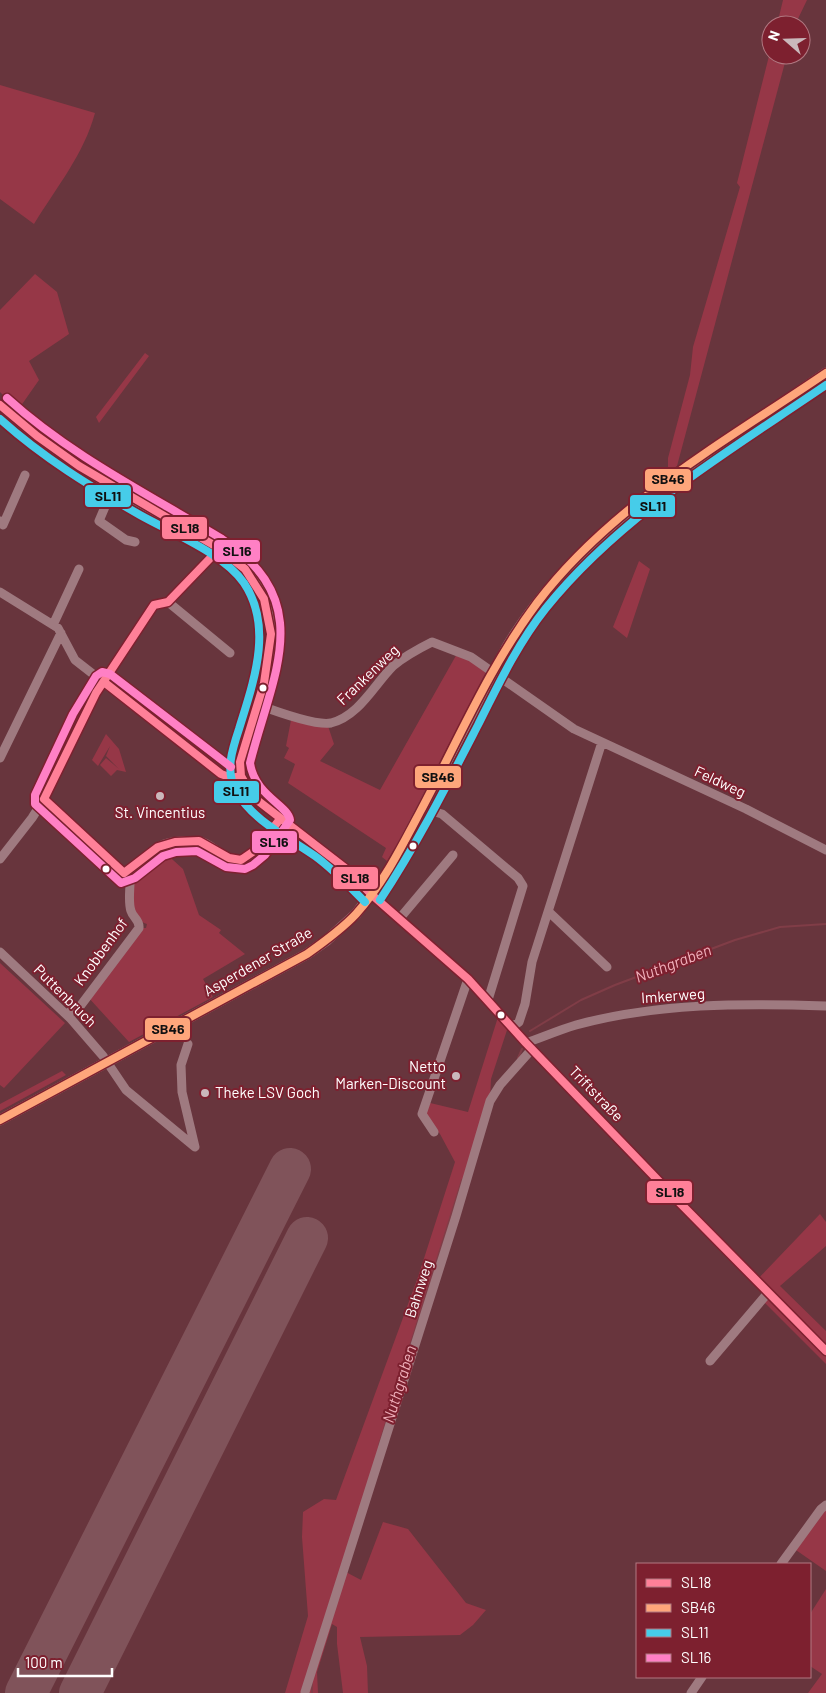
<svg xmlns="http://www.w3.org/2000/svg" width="826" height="1693" font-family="Barlow,sans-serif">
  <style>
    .green { fill: #963747 }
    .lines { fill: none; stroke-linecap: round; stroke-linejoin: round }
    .stream { stroke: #803d47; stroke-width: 2 }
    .runway { stroke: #80535a; stroke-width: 42 }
    .minor { stroke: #9f7a80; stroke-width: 9 }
    .major { stroke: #9d797e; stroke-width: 11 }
    .bus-1-casing { stroke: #7d202f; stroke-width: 11 }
    .bus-2-casing { stroke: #7d202f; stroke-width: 11 }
    .bus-3-casing { stroke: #7d202f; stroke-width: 11 }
    .bus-4-casing { stroke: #7d202f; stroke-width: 11 }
    .bus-1 { stroke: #ff8098; stroke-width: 8 }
    .bus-2 { stroke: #fea67b; stroke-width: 8 }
    .bus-3 { stroke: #46cce9; stroke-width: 8 }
    .bus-4 { stroke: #ff80c5; stroke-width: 8 }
    .bus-dot { fill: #fff; stroke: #7d202f; stroke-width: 2 }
    .poi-dot { fill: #cab8bb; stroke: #7d202f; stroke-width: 2 }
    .labels { text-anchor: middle; stroke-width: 4; stroke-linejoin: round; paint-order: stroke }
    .street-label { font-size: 15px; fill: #fff; stroke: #7d202f }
    .poi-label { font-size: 15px; fill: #fff; stroke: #7d202f }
    .water-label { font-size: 16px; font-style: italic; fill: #efafba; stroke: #7d202f }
    .line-badge { stroke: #7d202f; stroke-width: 2 }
    .pale-badge-label { font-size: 14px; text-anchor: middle; font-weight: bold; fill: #111 }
  </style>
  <rect width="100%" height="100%" fill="#68353d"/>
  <path class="green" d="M783,0H807L795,25H777Z
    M771,48V55H787L677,466L668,472V458L690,375L693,347L740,187L737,183Z
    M0,85L95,113C84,154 56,188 34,224L0,199Z
    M35,274L57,292L69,334L29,361L39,380L18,410L0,392V310Z
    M145,353L149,356L99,423L96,417Z
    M639,561L650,569L627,638L613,627Z
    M458,652L488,668L399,841L387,861L382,857L386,848L288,783L295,764L284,758L289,748L286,746L292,715L327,723L334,744L320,761L380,790Z
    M106,734L119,749L126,772L117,770L111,776L100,765L106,758L119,769L106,756L110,746L98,766L92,760Z
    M163,851L183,869L199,915L221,930L219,933L245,954L203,979L213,997L129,1042L88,997L143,928H146L147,924C128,918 133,890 133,874L155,853Z
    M0,963L65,1023L4,1088L0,1085Z
    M498,1017L508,1027L491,1079L490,1101L344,1571L361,1580L383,1522L408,1529L466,1603L486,1610L473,1625L460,1635L360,1637L367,1666L368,1693H343L337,1644V1627L332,1624L317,1672L318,1693H285L308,1616L302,1537L303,1512L324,1499L336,1500L418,1277L455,1162L440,1134L422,1114L426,1102L468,1112Z
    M62,1071L66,1075L0,1111V1104Z
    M820,1214L826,1222V1246L780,1286L826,1331V1364L762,1300L767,1294L755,1282Z
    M826,1505V1571L793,1548Z
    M826,1589V1693H808L822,1674L810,1666V1614Z"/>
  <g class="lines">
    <path class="stream" d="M530,1031L581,1000L615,985L735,940L780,927L826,924
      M518,1058L522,1049
      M379,1445L462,1180
      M312,1683V1693"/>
    <path class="runway" d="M26,1693L290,1169
      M80,1693L307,1238"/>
    <path class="minor" d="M0,405C44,448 111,487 165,518C191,533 224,547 245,569C261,586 271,610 271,634C272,677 249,721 240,762L241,776L253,797L345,868L372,895L468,979L526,1043L677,1200L826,1351
      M113,488L99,521L126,540L135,542
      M0,521L3,525L25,475
      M0,592L58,628L75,660L221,774L232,778L241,776
      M168,602L230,653
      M53,625L79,569
      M256,704C272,710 315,726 331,723C359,716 374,685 393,666C405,656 418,649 432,642L471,657L574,729L746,809L826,850
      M0,758L61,633
      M44,799L124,873C143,865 151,845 172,842C180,841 191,840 199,841C215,844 230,868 248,857C261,848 270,831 280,819
      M435,812L442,814L518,878L523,886L488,1000
      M0,859L32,818L44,799L96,693L154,605L168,602L219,549
      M549,912L607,967
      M400,918L453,855
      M0,952L71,1019L103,1056L126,1090L195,1147
      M66,1014L81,1005L139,928C140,920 133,918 131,911C127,899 132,884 129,871
      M512,1027L519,1022L525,1004L532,962L602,742
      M526,1043C543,1037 559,1030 576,1025C656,1003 744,1003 826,1006
      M188,1044L181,1065L182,1092L195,1147
      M434,1132L422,1114L468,979
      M710,1361L767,1294
      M781,1564L821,1509L826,1505
      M305,1692L456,1216L490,1101L500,1085L532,1049
      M691,1693L702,1677"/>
    <path class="major" d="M0,1120L307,954L327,940L356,914L389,871L507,647C581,522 711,454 826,373"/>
    <g class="bus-1-casing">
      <path id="bus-1" d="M0,405L37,436L79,466L217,547L245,569L264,599L271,634L264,683L240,762L241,776L253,797L345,868L372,895L468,979L526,1043L677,1200L826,1351
        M104,682L221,774L232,778L241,776
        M44,799L96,693L154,605L168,602L219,549
        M44,799L124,873L158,847L175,842L199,841L229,858L241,860L257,849L280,819"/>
    </g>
    <g class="bus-2-casing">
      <path id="bus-2" d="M0,1120L307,954C324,942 342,929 356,914C383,884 401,848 420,812C457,743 489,667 537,603C611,505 726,441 826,373"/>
    </g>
    <g class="bus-3-casing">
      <path id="bus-3" d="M0,419C42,457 91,487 140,515C172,533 223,553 244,583C274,628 253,683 239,729C232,750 225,771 236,791C253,821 288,837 315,856C333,869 349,886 365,902
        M380,900C417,844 447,785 478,725C498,685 518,643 546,608C622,514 728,452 826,385"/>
    </g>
    <g class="bus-4-casing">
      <path id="bus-4" d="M7,398C71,456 148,494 222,539C318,602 272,675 250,763C255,796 288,805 290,820L265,855L253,865L245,869L226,867L197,851L176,852L163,856L135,878L121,883L35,804V795L73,714L96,676L102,672L110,674L231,767"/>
    </g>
    <use href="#bus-1" class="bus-1"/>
    <use href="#bus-2" class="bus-2"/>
    <use href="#bus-3" class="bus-3"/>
    <use href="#bus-4" class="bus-4"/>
  </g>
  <g class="bus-dot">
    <circle cx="263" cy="688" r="4.5"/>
    <circle cx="413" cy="846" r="4.5"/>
    <circle cx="106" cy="869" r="4.5"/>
    <circle cx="501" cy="1015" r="4.5"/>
  </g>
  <g class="poi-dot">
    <circle cx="160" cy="796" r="5"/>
    <circle cx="456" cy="1076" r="5"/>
    <circle cx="205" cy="1093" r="5"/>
  </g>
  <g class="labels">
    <g class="street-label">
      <text transform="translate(368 675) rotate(-44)" y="5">Frankenweg</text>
      <text transform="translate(720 782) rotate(25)" y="5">Feldweg</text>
      <text transform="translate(101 952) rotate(-54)" y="5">Knobbenhof</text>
      <text transform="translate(258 962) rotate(-30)" y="5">Asperdener Straße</text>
      <text transform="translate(65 996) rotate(45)" y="5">Puttenbruch</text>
      <text transform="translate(673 996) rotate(-4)" y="5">Imkerweg</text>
      <text transform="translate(596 1094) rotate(46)" y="5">Triftstraße</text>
      <text transform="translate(419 1289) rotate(-72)" y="5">Bahnweg</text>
    </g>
    <g class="poi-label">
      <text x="160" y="818">St. Vincentius</text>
      <text x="446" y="1072" text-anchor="end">Netto<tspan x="446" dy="17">Marken-Discount</tspan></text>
      <text x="215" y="1098" text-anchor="start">Theke LSV Goch</text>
    </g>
    <g class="water-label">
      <text transform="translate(673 963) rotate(-21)" y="6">Nuthgraben</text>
      <text transform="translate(399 1384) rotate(-73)" y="6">Nuthgraben</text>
    </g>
  </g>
  <g class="line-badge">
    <rect x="644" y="468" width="48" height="24" rx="5" fill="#fea67b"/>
    <rect x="84" y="484" width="48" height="24" rx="5" fill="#46cce9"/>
    <rect x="629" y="494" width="47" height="24" rx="5" fill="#46cce9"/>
    <rect x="161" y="516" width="47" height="24" rx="5" fill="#ff8098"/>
    <rect x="213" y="539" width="48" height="24" rx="5" fill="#ff80c5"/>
    <rect x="414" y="765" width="48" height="24" rx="5" fill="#fea67b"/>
    <rect x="213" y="780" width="47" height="24" rx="5" fill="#46cce9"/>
    <rect x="251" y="830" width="47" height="24" rx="5" fill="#ff80c5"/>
    <rect x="332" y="866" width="47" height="24" rx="5" fill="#ff8098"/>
    <rect x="144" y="1017" width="47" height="24" rx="5" fill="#fea67b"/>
    <rect x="646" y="1180" width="47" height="24" rx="5" fill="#ff8098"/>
  </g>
  <g class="pale-badge-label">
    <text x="668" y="484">SB46</text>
    <text x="108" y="501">SL11</text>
    <text x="653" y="511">SL11</text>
    <text x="185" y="533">SL18</text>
    <text x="237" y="556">SL16</text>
    <text x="438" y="782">SB46</text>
    <text x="236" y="796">SL11</text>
    <text x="274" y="847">SL16</text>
    <text x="355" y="883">SL18</text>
    <text x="168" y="1034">SB46</text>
    <text x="670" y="1197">SL18</text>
  </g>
  <rect x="636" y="1563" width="175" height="115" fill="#7d202f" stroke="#b17982"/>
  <rect x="646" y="1579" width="25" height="8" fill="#ff8098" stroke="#b17982"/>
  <text x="681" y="1588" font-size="15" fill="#ffffff">SL18</text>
  <rect x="646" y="1604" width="25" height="8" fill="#fea67b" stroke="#b17982"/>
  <text x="681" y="1613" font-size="15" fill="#ffffff">SB46</text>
  <rect x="646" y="1629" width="25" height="8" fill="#46cce9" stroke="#b17982"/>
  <text x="681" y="1638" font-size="15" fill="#ffffff">SL11</text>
  <rect x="646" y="1654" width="25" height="8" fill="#ff80c5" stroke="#b17982"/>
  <text x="681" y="1663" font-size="15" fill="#ffffff">SL16</text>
  <g transform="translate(786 40) rotate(290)"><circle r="24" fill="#7d202f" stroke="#b17982"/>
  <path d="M0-4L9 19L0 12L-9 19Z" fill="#cab8bb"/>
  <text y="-8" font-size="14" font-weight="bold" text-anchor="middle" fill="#ffffff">N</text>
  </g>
  <path d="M18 1668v8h94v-8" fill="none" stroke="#ffffff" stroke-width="2.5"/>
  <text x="25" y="1668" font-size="15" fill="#ffffff" stroke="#7d202f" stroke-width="4" paint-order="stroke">100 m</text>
</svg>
